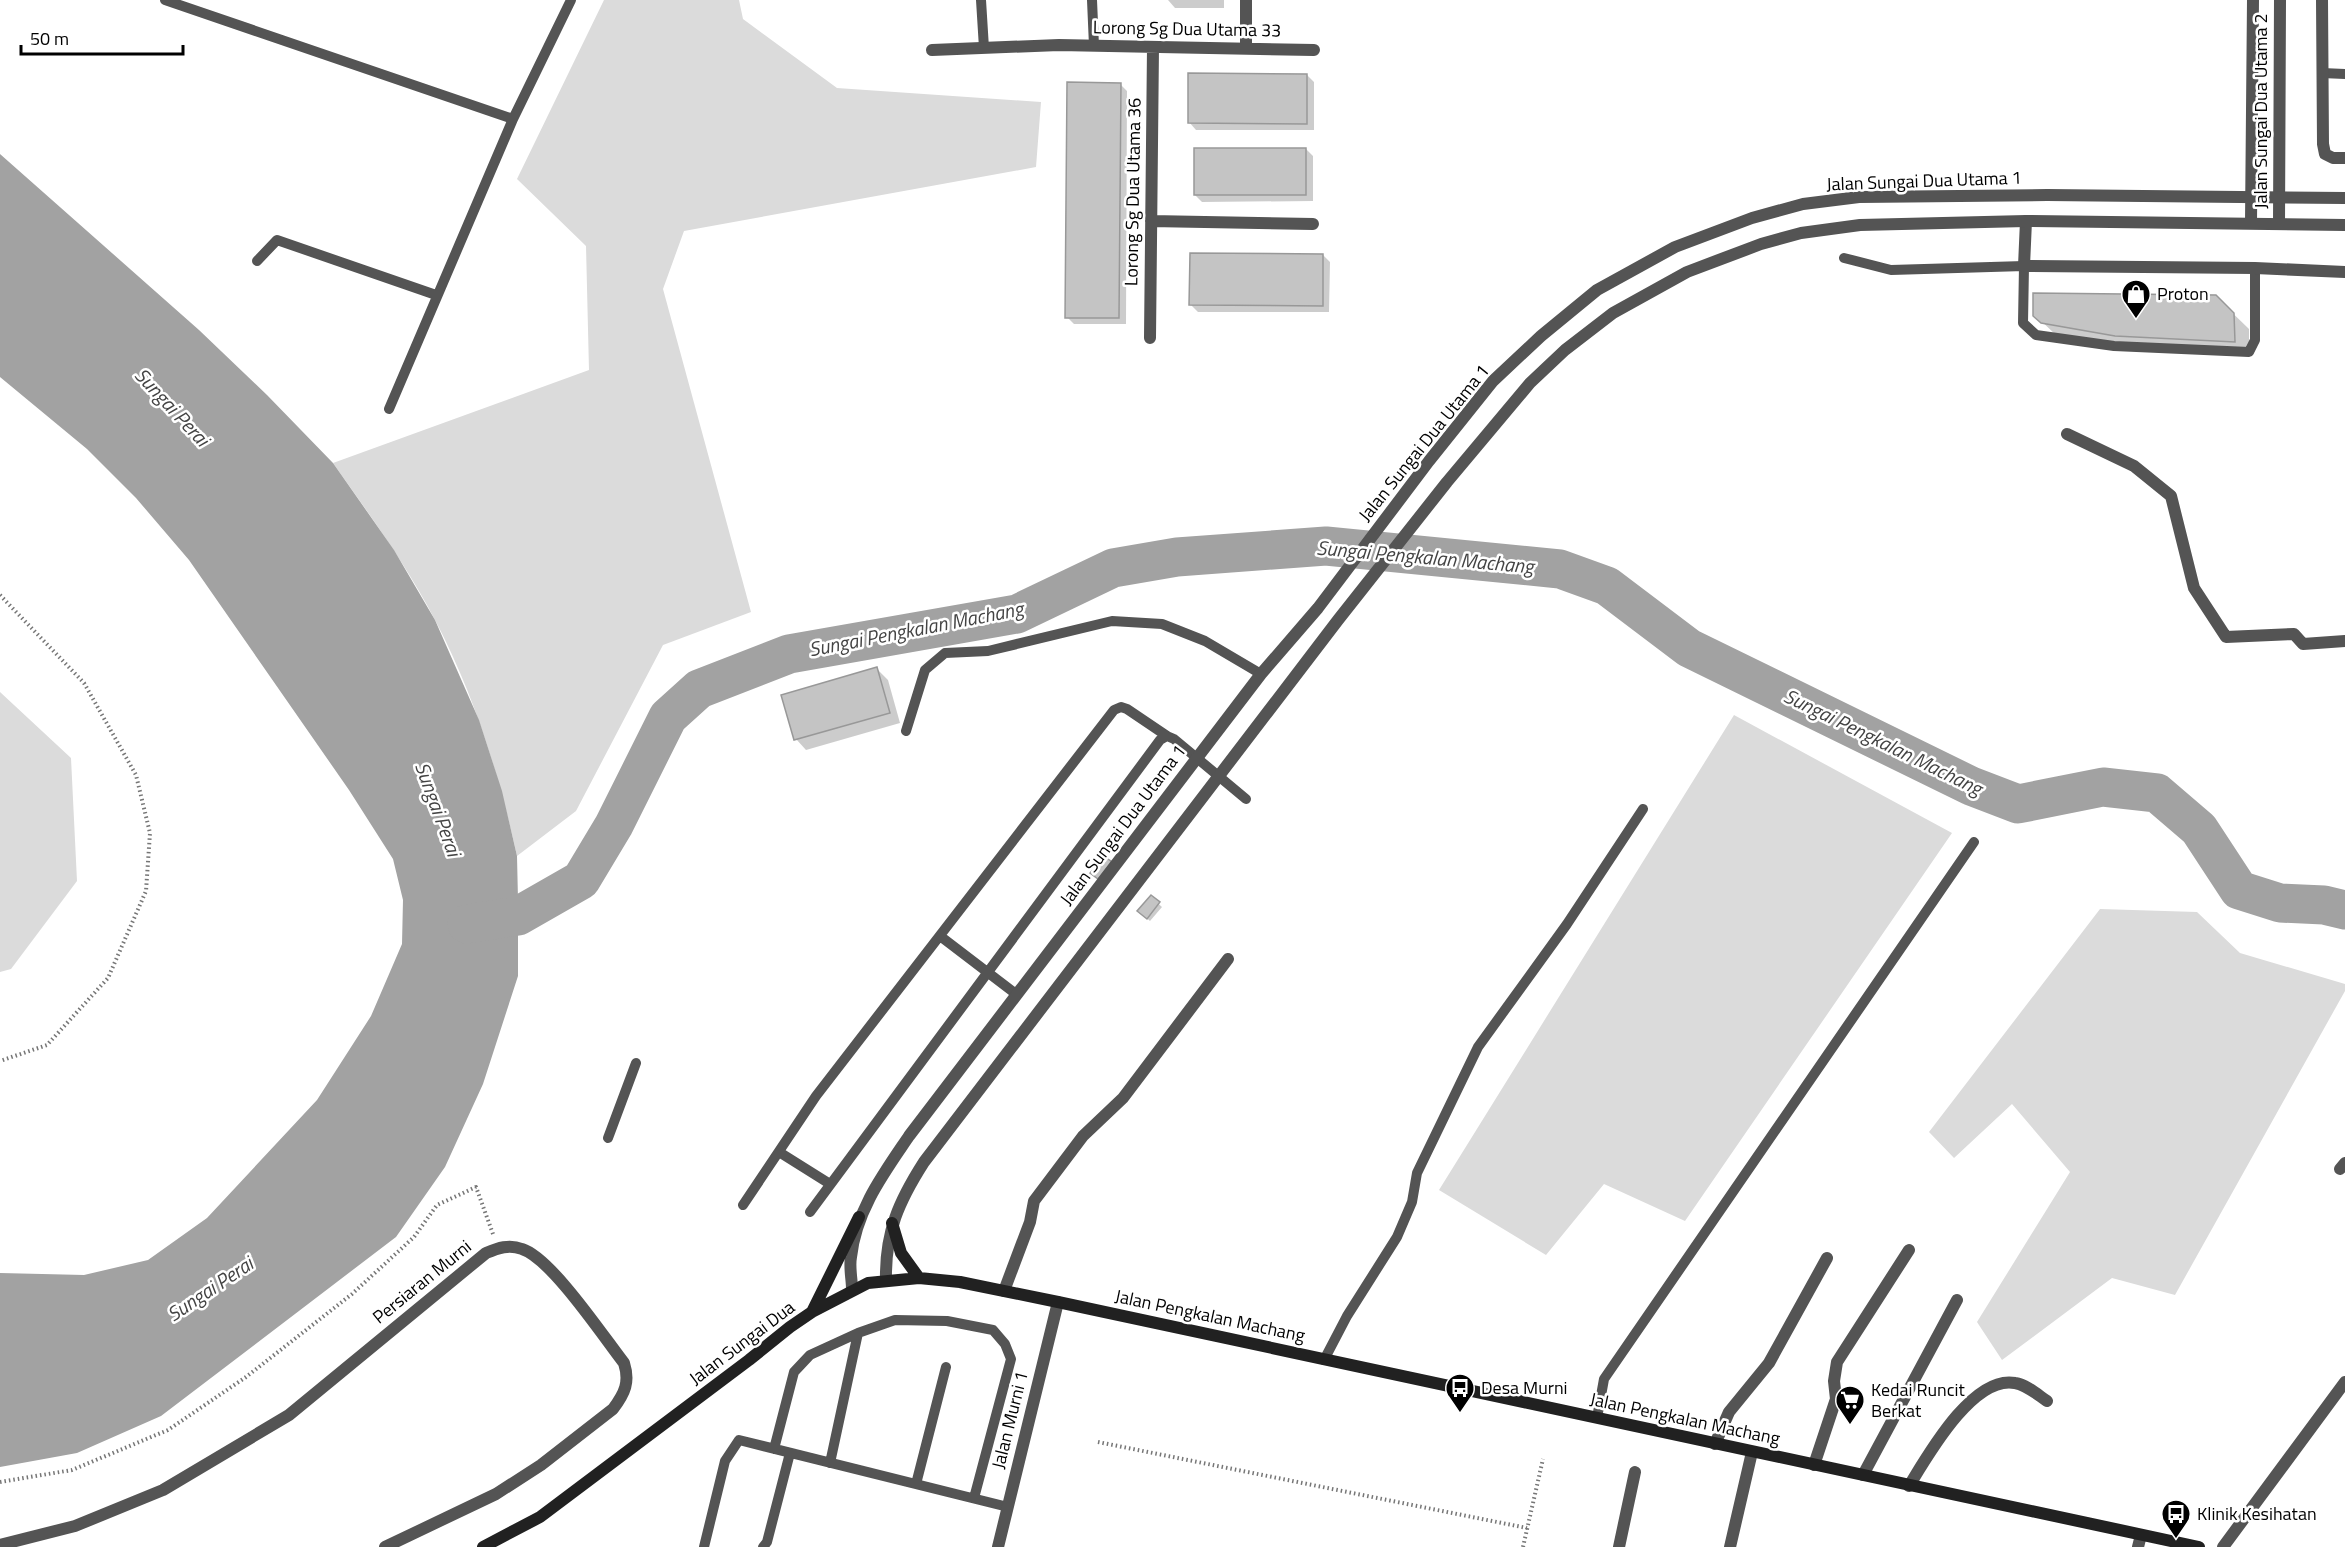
<svg xmlns="http://www.w3.org/2000/svg" width="2345" height="1547" font-family="'Titillium Web',sans-serif">
  <style>
    .green { fill: #dbdbdb }
    .water { fill: #a2a2a2 }
    .shadow { fill: #0003 }
    .lines { fill: none; stroke-linecap: round; stroke-linejoin: round }
    .river { stroke: #a2a2a2; stroke-width: 39 }
    .building { fill: #c4c4c4; stroke: #989898; stroke-width: 1.5 }
    .path { stroke: #767676; stroke-width: 4; stroke-dasharray: 1.5 3; stroke-linecap: butt }
    .service { stroke: #545454; stroke-width: 10 }
    .minor { stroke: #545454; stroke-width: 12 }
    .tertiary { stroke: #545454; stroke-width: 12 }
    .secondary { stroke: #212121; stroke-width: 12 }
    .labels { text-anchor: middle; stroke-width: 5; stroke-linejoin: round; paint-order: stroke }
    .street-label { font-size: 18px; fill: #000; stroke: #fff }
    .poi-label { font-size: 18px; fill: #000; stroke: #fff; text-anchor: start }
    .water-label { font-size: 20px; font-style: italic; fill: #434343; stroke: #fff }
  </style>
  <rect width="100%" height="100%" fill="#fff"/>
  <path class="green" d="M604,0H739L743,19L837,88L1041,102L1036,167L684,231L663,289L751,612L663,645L576,811L517,856C499,775 474,694 435,620C406,564 369,514 333,463L589,370L586,246L517,179Z
    M0,692L71,758L77,881L11,969L0,972Z
    M1734,715L1952,833L1685,1221L1604,1184L1546,1255L1439,1190Z
    M2100,909L2197,912L2240,953L2345,984V991L2175,1295L2112,1278L2002,1360L1977,1322L2070,1172L2012,1104L1954,1158L1929,1132Z"/>
  <path class="water" d="M0,154L199,330L267,395L333,463L394,550L435,620L479,720L502,791L517,856L518,900V976L483,1084L445,1167L396,1237L161,1416L77,1453L0,1467V1273L84,1275L148,1260L207,1218L317,1100L371,1016L402,944L403,900L393,859L349,790L189,560L136,498L87,449L0,377Z"/>
  <path class="shadow" d="M1168,0H1224V8H1175Z
    M1307,75L1314,82V130H1196L1189,122Z
    M1120,84L1127,91L1126,324H1074L1067,317Z
    M1306,149L1313,156V201L1202,202L1195,195Z
    M1323,255L1330,262L1329,312H1198L1191,305Z
    M2215,296L2249,329V356L2058,337L2035,315Z
    M877,669L888,680L900,723L806,750L796,739Z
    M1151,897L1162,907L1150,921L1142,914Z"/>
  <g class="lines">
    <path class="river" d="M467,924L518,916L581,880L614,825L668,717L699,689L789,654L1017,614L1113,568L1177,557L1326,546L1560,569L1607,586L1689,648L1971,786L2018,804L2103,787L2157,793L2199,829L2239,890L2280,903L2324,905L2345,910"/>
  </g>
  <path class="building" d="M1188,73L1307,74V124L1188,123Z
    M1067,82L1121,83L1119,318H1065Z
    M1194,148H1306V195H1194Z
    M1190,253L1323,254V306L1189,305Z
    M2033,293L2216,295L2234,313L2235,342L2115,336L2041,323L2033,316Z
    M877,667L890,713L794,740L781,695Z
    M1104,856L1112,862L1098,879L1090,873Z
    M1151,895L1160,902L1147,919L1137,911Z"/>
  <g class="lines">
    <path class="path" d="M0,595L84,683L136,775L150,833L146,891L108,978L47,1045L0,1061
      M1098,1442L1527,1528
      M0,1482L72,1470L168,1430L246,1377L352,1294L414,1237L437,1205L476,1187L493,1234
      M1523,1547L1543,1459"/>
    <path class="service" d="M165,0L513,119
      M981,0L984,48
      M1092,0L1094,46
      M2322,73L2345,74
      M1844,258L1891,270L2024,266L2023,323L2036,335L2114,346L2249,352L2255,340V268
      M257,261L277,240L436,295
      M389,409L513,119L571,0
      M906,731L925,670L945,653L988,651L1112,621L1162,624L1205,641L1261,674
      M940,936L1016,994
      M608,1138L636,1063
      M779,1152L830,1184
      M743,1205L816,1096L1114,710L1121,707L1127,709L1167,736
      M810,1212L1160,740L1167,736L1174,739L1246,799
      M1324,1360L1347,1316L1397,1237L1412,1202L1417,1173L1478,1047L1567,924L1643,809
      M1597,1418L1604,1379L1974,842
      M774,1449L794,1372L810,1355L858,1333L895,1320L947,1321L993,1330L1005,1344L1011,1359L974,1498
      M830,1463L858,1333
      M916,1484L946,1367
      M704,1547L725,1461L739,1440L1008,1507
      M763,1547L767,1542L790,1453"/>
    <path class="minor" d="M2322,0L2323,144L2325,154L2333,158H2345
      M1246,48V0
      M932,50L1059,45L1314,50
      M1151,221L1313,224
      M2026,221L2024,266L2255,268L2345,272
      M2251,222L2253,0
      M2279,223L2280,0
      M1150,338L1153,47
      M2067,434L2134,466L2171,496L2194,588L2226,637L2294,634L2303,644L2345,641
      M2340,1169L2345,1163
      M1004,1291L1030,1222L1034,1201L1083,1136L1123,1098L1228,959
      M1715,1444L1729,1412L1769,1363L1827,1258
      M1814,1465L1836,1399L1834,1381L1837,1362L1909,1250
      M1863,1475L1957,1300
      M1909,1486C1928,1455 1973,1375 2015,1383C2027,1385 2038,1395 2047,1401
      M0,1545L75,1526L163,1490L289,1415L486,1253C498,1248 509,1244 522,1249C551,1258 603,1336 624,1363C630,1382 625,1393 613,1409L541,1465L496,1494L385,1547
      M1619,1547L1635,1472
      M1730,1547L1752,1452
      M2138,1547L2141,1535
      M2223,1547L2345,1382"/>
    <path class="tertiary" d="M886,1280C885,1232 899,1201 924,1162L1338,620L1447,482L1530,383L1565,350L1613,313L1687,272L1761,244L1801,233L1860,225L2026,221L2345,225
      M852,1289C852,1279 849,1267 851,1257C856,1210 884,1173 909,1136L1261,674L1318,608L1429,461L1493,381L1541,336L1597,290L1675,247L1752,218L1803,204L1859,197L2047,195L2345,198
      M998,1547L1058,1302"/>
    <path class="secondary" d="M892,1223L901,1253L919,1278
      M812,1312L859,1217
      M483,1547L540,1517L749,1360L790,1327L812,1312L868,1283L919,1278L960,1282L1058,1302L2199,1547"/>
  </g>
  <defs>
    <g id="shop-pin" transform="scale(1.5)"><path d="M0 17L-7.5 6A9.5 9.5 0 1 1 7.5 6Z" fill="#000" stroke="#fff"/><path d="M-5-2.5h2.3a2.7 3.5 0 0 1 5.4 0H5L5.5 6h-11ZM-1.5-2.5h3a1.5 2.3 0 0 0-3 0Z" fill="#fff"/></g>
    <g id="bus-pin" transform="scale(1.5)"><path d="M0 17L-7.5 6A9.5 9.5 0 1 1 7.5 6Z" fill="#000" stroke="#fff"/><path d="M-5-6H5V4H4V6H2V4H-2V6H-4V4H-5ZM-3.5-4V0h7V-4ZM-3.5 1.2v1.5H-2V1.2ZM2 1.2v1.5H3.5V1.2Z" fill="#fff"/></g>
    <g id="supermarket-pin" transform="scale(1.5)"><path d="M0 17L-7.5 6A9.5 9.5 0 1 1 7.5 6Z" fill="#000" stroke="#fff"/><path d="M-6-5.5h2.5l.6 2H6L4.5 2H-2.5L-4.4-4H-6ZM-1.5 3.2a1.3 1.3 0 1 0 .1 0ZM3 3.2a1.3 1.3 0 1 0 .1 0Z" fill="#fff"/></g>
  </defs>
  <g fill-rule="evenodd">
    <use href="#shop-pin" x="2136" y="294"/>
    <use href="#bus-pin" x="1460" y="1388"/>
    <use href="#supermarket-pin" x="1850" y="1400"/>
    <use href="#bus-pin" x="2176" y="1514"/>
  </g>
  <g class="labels">
    <g class="street-label">
      <text transform="translate(1187 29) rotate(1)" y="6">Lorong Sg Dua Utama 33</text>
      <text transform="translate(2261 111) rotate(-90)" y="6">Jalan Sungai Dua Utama 2</text>
      <text transform="translate(1924 181) rotate(-2)" y="6">Jalan Sungai Dua Utama 1</text>
      <text transform="translate(1133 192) rotate(-89)" y="6">Lorong Sg Dua Utama 36</text>
      <text transform="translate(1424 443) rotate(-51)" y="6">Jalan Sungai Dua Utama 1</text>
      <text transform="translate(1123 825) rotate(-53)" y="6">Jalan Sungai Dua Utama 1</text>
      <text transform="translate(422 1282) rotate(-39)" y="6">Persiaran Murni</text>
      <text transform="translate(1210 1316) rotate(12)" y="6">Jalan Pengkalan Machang</text>
      <text transform="translate(742 1343) rotate(-37)" y="6">Jalan Sungai Dua</text>
      <text transform="translate(1685 1419) rotate(12)" y="6">Jalan Pengkalan Machang</text>
      <text transform="translate(1010 1420) rotate(-76)" y="6">Jalan Murni 1</text>
    </g>
    <g class="poi-label">
      <text x="2157" y="300">Proton</text>
      <text x="1481" y="1394">Desa Murni</text>
      <text x="1871" y="1396">Kedai Runcit<tspan x="1871" dy="21">Berkat</tspan></text>
      <text x="2197" y="1520">Klinik Kesihatan</text>
    </g>
    <g class="water-label">
      <text transform="translate(172 407) rotate(47)" y="7">Sungai Perai</text>
      <text transform="translate(1425 557) rotate(5)" y="7">Sungai Pengkalan Machang</text>
      <text transform="translate(916 629) rotate(-11)" y="7">Sungai Pengkalan Machang</text>
      <text transform="translate(1883 742) rotate(26)" y="7">Sungai Pengkalan Machang</text>
      <text transform="translate(438 809) rotate(70)" y="7">Sungai Perai</text>
      <text transform="translate(210 1289) rotate(-34)" y="7">Sungai Perai</text>
    </g>
  </g>
  <path d="M21 45v9h162v-9" fill="none" stroke="#000000" stroke-width="3"/>
  <text x="30" y="45" font-size="18" fill="#000000" stroke="#ffffff" stroke-width="4.5" paint-order="stroke">50 m</text>
</svg>
